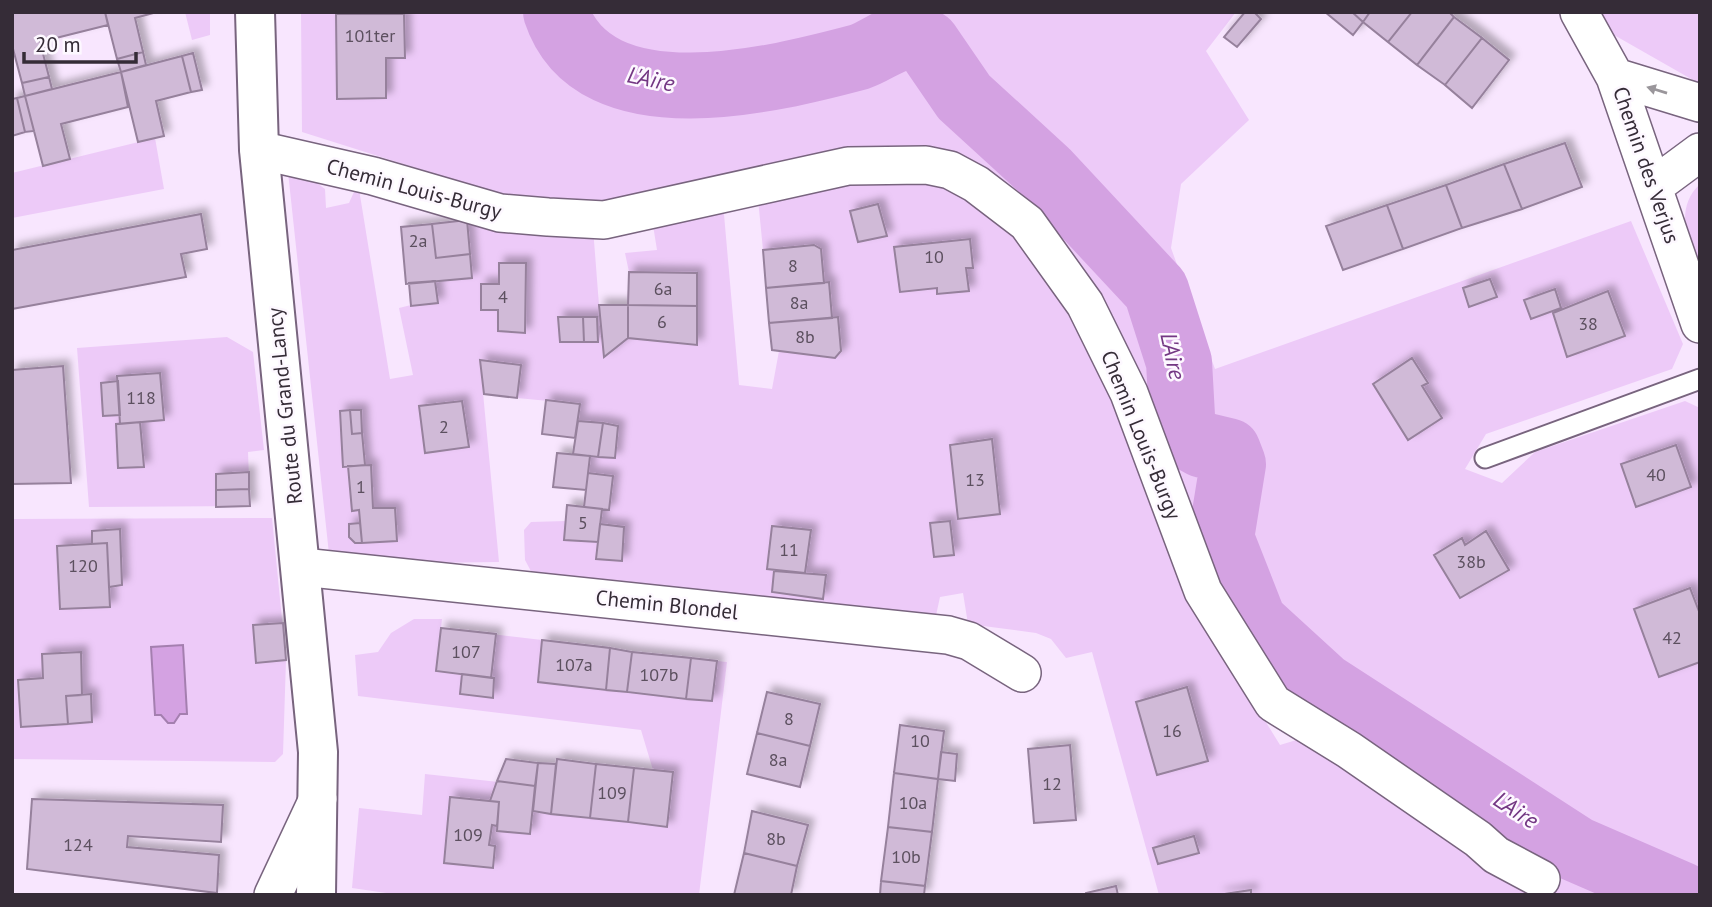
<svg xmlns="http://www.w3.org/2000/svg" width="1712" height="907" font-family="'PT Sans',sans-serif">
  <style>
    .green { fill: #edcaf8 }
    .water { fill: #d4a2e2; stroke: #a47faf; stroke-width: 2 }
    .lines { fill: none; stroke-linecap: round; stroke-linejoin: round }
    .river { stroke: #d4a2e2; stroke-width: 66 }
    .building { fill: #d0bad7; stroke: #96819c; stroke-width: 2; filter: url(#shadow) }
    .lane-casing { stroke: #78647e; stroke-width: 23 }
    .street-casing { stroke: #78647e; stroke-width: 40 }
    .secondary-casing { stroke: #78647e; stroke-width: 42 }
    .lane { stroke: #fff; stroke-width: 19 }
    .street { stroke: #fff; stroke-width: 37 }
    .secondary { stroke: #fff; stroke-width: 38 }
    .oneway { fill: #9a969b }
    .labels { text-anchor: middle; stroke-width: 5; stroke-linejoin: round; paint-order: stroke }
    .number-label { font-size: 18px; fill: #5c505f }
    .street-label { font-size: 21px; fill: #352c37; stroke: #fdf8ff }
    .water-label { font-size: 23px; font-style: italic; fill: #733783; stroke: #fdf8ff }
  </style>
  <defs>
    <filter id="shadow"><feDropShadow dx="6" dy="-6" stdDeviation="3.5" flood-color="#0004"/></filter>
  </defs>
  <rect width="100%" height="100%" fill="#f8e6fe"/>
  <path class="green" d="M185,12H210V35L192,40Z
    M301,12H1236L1206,51L1249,120L1181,184L1171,248L1215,369L1631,221L1683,344L1672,369L1486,434L1465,469L1502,483L1535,452L1685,401L1700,408V895H1159L1092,652L1066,658L1051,639L1036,633L968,624L963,593L940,597L935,620L533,575L525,560L524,530L531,522L566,521L567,505L584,506L589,456L573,454L580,404L517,398L521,365L480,361L499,562L420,563L329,554L288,172L309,177L325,189L326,208L349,203L358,183L390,379L413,375L399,308L411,305L409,283L467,220L593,228L599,305L627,306L629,272L625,253L657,250L652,219L723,203L739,385L772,389L779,351L835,358L841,351L838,317L832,318L829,283H824L821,249L814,245L763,250L758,199L839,183L938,178L987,207L1036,258L1109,377L1196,608L1280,745L1303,738L1207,583L1108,331L960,163L591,211L511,198L302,132Z
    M1596,12H1700V84L1607,31Z
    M155,138L164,189L12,218V173Z
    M1700,184V277C1690,248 1672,210 1700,184Z
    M227,337L253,352L264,450L248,452L250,506L89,507L77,348Z
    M272,518L286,660L283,754L275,762L12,759V519Z
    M414,619H442L441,628L542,640L538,682L712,701L717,661L727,662L699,895H400L352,888L359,808L422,815L425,774L535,786L533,811L590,818L673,772L653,770L641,730L358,696L355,655L378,652L391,633Z"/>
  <path class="water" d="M183,645L187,714H180L174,723H168L161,715H155L151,647Z"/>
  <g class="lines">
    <path class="river" d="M556,12C594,126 776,79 859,57C881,50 904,25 927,43L964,97L1046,172L1156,290L1179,362L1183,434L1203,445L1228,451L1233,464L1221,538L1254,622L1324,686L1576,849L1682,895"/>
  </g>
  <path class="building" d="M12,12H105L108,25L40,42L49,77L22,83L12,45Z
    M105,12H157L135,18L143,52L117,59Z
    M1245,12H1254L1261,19L1237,47L1224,37Z
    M1325,12H1352L1363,22L1353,35Z
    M1352,12H1370L1363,22Z
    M1370,12H1412L1388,42L1363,22Z
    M1412,12H1449L1454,17L1417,65L1388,42Z
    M336,14H404L405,58H386V98L337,99Z
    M1454,17L1482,38L1445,85L1417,65Z
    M1482,38L1509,60L1472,108L1445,85Z
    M143,52L146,65L121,72L117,59Z
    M193,53L202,90L191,92L182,56Z
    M182,56L191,92L156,101L164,136L138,142L121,72Z
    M121,72L128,107L61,124L70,159L43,166L25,96Z
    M49,77L52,89L25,96L22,83Z
    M25,96L34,131L25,132L17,98Z
    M17,98L25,132L12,136V99Z
    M1565,143L1582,187L1522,209L1504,164Z
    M1504,164L1522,209L1462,228L1446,185Z
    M1446,185L1462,228L1403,249L1387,205Z
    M878,204L887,236L858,242L850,211Z
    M1387,205L1403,249L1343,270L1326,226Z
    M201,214L207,249L181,254L186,277L12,309V250Z
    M467,220L470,254L436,258L432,224Z
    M432,224L436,258L470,254L472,278L406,284L401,227Z
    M970,239L973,268H966L969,291L937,294V288L900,292L894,247Z
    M814,245L821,249L824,283L766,288L763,250Z
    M499,263H526L525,333L498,331V310H481V284H499Z
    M629,272L697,273V306L628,305Z
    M1490,279L1497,297L1469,307L1463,288Z
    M435,281L438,303L411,306L409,283Z
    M829,282L832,318L769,323L766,288Z
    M1555,289L1561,308L1531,319L1524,300Z
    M1608,291L1625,336L1567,357L1553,313Z
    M599,305H628V338L604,357Z
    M628,305L697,306V345L628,338Z
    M558,317H583L584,342H560Z
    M583,317H597L598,342H584Z
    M838,317L841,351L835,358L772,350L769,323Z
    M1412,358L1428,383L1422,386L1442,418L1408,440L1373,384Z
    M480,360L521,365L517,398L484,394Z
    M63,366L71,483L12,484V370Z
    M160,373L164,420L120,424L117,376Z
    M118,381L120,415L103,416L101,383Z
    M546,400L580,404L575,438L542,434Z
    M462,401L469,447L425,453L419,406Z
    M350,410H361L362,433L352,434Z
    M350,410L352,434L362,433L365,465L343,467L340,411Z
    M578,421L603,423L598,457L573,454Z
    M140,422L144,467L118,468L116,424Z
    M603,423L618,426L615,458L598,457Z
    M992,439L1000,514L958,519L950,445Z
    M1676,445L1691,487L1636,507L1621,464Z
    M557,453L590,456L586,490L553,487Z
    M371,465L373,508H395L397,541L362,543L359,510L352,511L348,466Z
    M249,472V489L216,490V474Z
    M588,473L613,476L609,510L584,507Z
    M249,489L250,506L216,507V490Z
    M567,505L602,509L598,542L564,540Z
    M950,521L954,555L934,557L930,523Z
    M360,523L362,543H355L349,537V524Z
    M600,524L624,527L622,561L596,559Z
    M772,526L811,530L805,573L767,569Z
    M120,529L122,585L109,587L107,543L92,544V531Z
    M1486,531L1509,570L1460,598L1434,555L1462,538L1465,545Z
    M107,543L110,607L60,609L57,546Z
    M774,571L826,575L823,599L772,592Z
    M1690,588L1700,614V662L1659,677L1634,609Z
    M283,623L286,660L256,663L253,625Z
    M441,628L496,634L491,678L436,671Z
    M542,640L610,648L606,690L538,682Z
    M610,648L632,652L627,692L606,690Z
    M81,652L82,695L66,696L68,724L21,727L18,680L43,678L42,654Z
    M632,652L691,658L686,699L627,692Z
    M691,658L717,661L712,701L686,699Z
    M462,674L494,678L493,698L460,694Z
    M1187,687L1208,761L1157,775L1136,702Z
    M767,692L820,704L810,746L757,733Z
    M91,694L92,722L68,724L66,696Z
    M900,725L944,731L938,779L894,773Z
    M757,733L810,746L800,787L747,774Z
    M1070,745L1076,820L1034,823L1028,749Z
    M941,752L957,754L955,781L938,779Z
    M506,759L538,763L535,786L497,781Z
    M557,759L596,764L590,818L551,814Z
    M538,763L556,764L551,814L533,811Z
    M596,764L634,768L628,822L590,818Z
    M634,768L673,772L667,827L628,822Z
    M894,773L938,779L932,832L888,827Z
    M497,781L535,786L530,834L497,831L499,802L490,801Z
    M450,797L499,802L497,826L492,825L489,845L495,846L493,868L444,863Z
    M32,799L223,805L221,842L128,836L127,847L219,855L217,893L27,869Z
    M752,811L808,825L797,866L744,853Z
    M888,827L932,832L925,886L881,881Z
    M1194,836L1199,853L1158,864L1153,848Z
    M744,853L797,866L791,895H734Z
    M881,881L925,886L924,895H880Z
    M1116,886L1118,895H1086V893Z
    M1251,890V895H1218Z"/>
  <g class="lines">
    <g class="lane-casing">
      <path id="lane" d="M1485,458L1700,379"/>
    </g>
    <g class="street-casing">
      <path id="street" d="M1579,12L1615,77L1700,324
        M1615,77L1700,103
        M259,150L373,176L500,213L548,217L604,220L848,166L926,165L950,170L976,184L1027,223L1085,304L1129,393L1203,591L1273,703L1349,750L1478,839L1496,855L1541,879
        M1654,186L1700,152
        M302,567L948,635L969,641L1022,673
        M273,895L318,799"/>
    </g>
    <g class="secondary-casing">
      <path id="secondary" d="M255,12L259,150L318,752L316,895"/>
    </g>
    <use href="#lane" class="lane"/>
    <use href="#street" class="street"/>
    <use href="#secondary" class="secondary"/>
  </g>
  <defs><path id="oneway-solid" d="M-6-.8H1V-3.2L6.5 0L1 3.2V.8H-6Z" transform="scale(1.75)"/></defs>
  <use class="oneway" href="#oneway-solid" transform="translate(1657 90) rotate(-163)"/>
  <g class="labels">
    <g class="number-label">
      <text x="370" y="42">101ter</text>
      <text x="418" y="247">2a</text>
      <text x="934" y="263">10</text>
      <text x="793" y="272">8</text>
      <text x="663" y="295">6a</text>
      <text x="503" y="303">4</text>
      <text x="799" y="309">8a</text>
      <text x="662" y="328">6</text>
      <text x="1588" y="330">38</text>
      <text x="805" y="343">8b</text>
      <text x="141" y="404">118</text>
      <text x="444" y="433">2</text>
      <text x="1656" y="481">40</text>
      <text x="975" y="486">13</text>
      <text x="361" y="493">1</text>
      <text x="583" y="529">5</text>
      <text x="789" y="556">11</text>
      <text x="1471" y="568">38b</text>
      <text x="83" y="572">120</text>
      <text x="1672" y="644">42</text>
      <text x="466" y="658">107</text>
      <text x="574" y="671">107a</text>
      <text x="659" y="681">107b</text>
      <text x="789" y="725">8</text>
      <text x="1172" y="737">16</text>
      <text x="920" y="747">10</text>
      <text x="778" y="766">8a</text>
      <text x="1052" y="790">12</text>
      <text x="612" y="799">109</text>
      <text x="913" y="809">10a</text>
      <text x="468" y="841">109</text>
      <text x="776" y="845">8b</text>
      <text x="78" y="851">124</text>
      <text x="906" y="863">10b</text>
    </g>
    <g class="street-label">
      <text transform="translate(1646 165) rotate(71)" y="7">Chemin des Verjus</text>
      <text transform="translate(414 189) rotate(15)" y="7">Chemin Louis-Burgy</text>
      <text transform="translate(285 406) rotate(-96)" y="7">Route du Grand-Lancy</text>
      <text transform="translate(1141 435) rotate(68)" y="7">Chemin Louis-Burgy</text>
      <text transform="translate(667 605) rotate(6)" y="7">Chemin Blondel</text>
    </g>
    <g class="water-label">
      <text transform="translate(651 79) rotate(12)" y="8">L'Aire</text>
      <text transform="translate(1173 356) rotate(78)" y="8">L'Aire</text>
      <text transform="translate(1516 810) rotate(33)" y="8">L'Aire</text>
    </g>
  </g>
  <rect width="1712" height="907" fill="none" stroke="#352c37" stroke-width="28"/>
  <path d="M24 52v10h112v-10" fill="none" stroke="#352c37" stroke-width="3.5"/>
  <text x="35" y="52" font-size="21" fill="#352c37" stroke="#fdf8ff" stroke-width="5" paint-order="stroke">20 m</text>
</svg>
